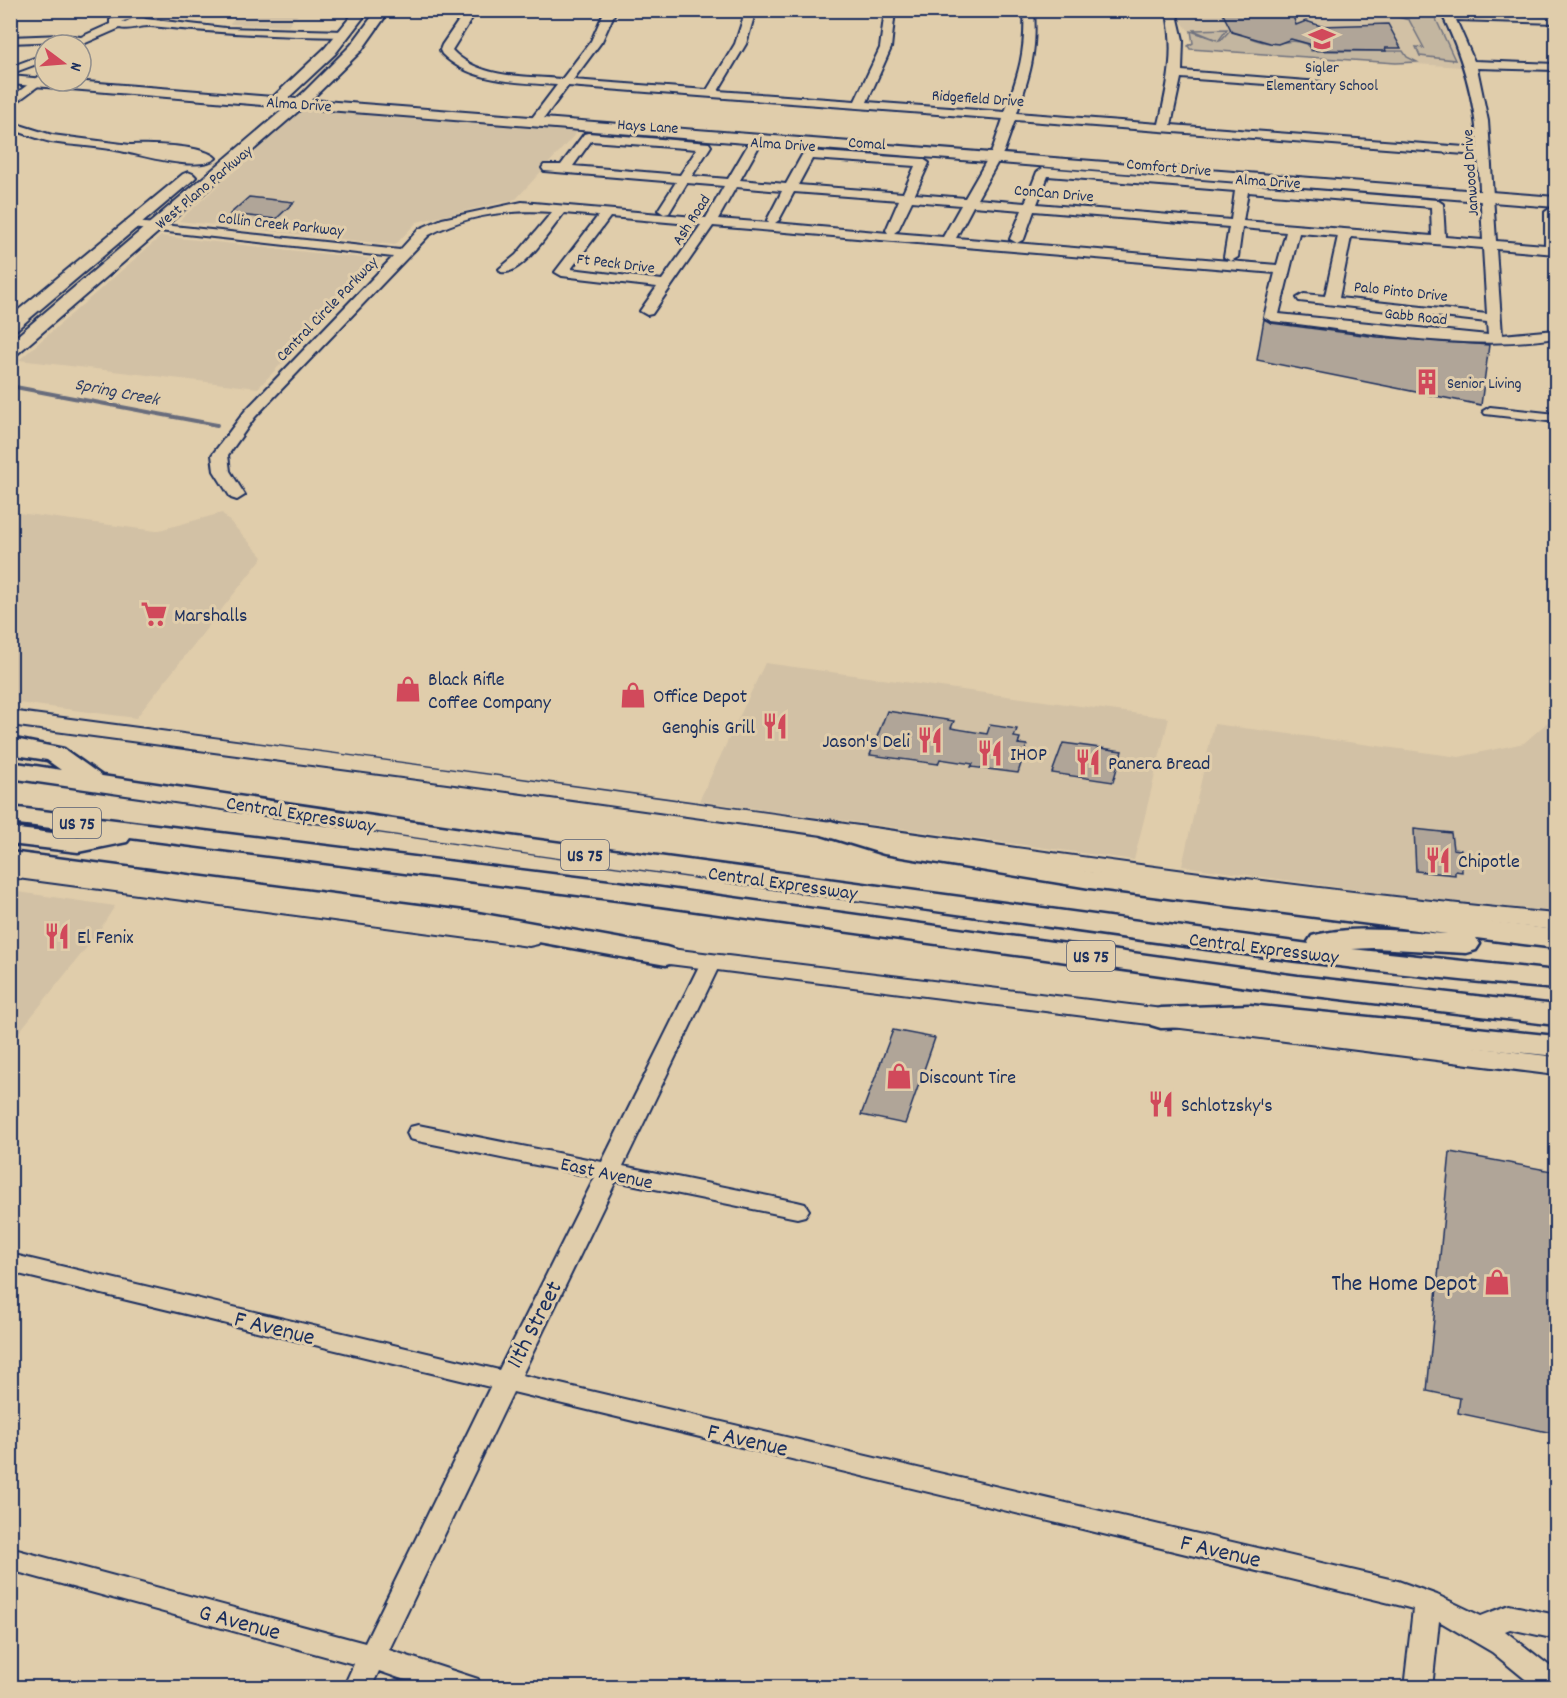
<svg xmlns="http://www.w3.org/2000/svg" width="1567" height="1698" font-family="Dekko,sans-serif">
  <style>
    .built { fill: #d2c1a5 }
    .green { fill: #c3b6a0; stroke: #6f727f; stroke-width: 1.5 }
    .lines { fill: none; stroke-linecap: round; stroke-linejoin: round }
    .stream { stroke: #676c7c; stroke-width: 4 }
    .building { fill: #b0a598; stroke: #1b2f5e; stroke-width: 1.5 }
    .minor-casing { stroke: #1b2f5e; stroke-width: 4 }
    .major-casing { stroke: #1b2f5e; stroke-width: 4 }
    .highway-casing { stroke: #1b2f5e; stroke-width: 5 }
    .minor { fill: #e0cdab; fill-rule: evenodd }
    .major { fill: #e0cdab; fill-rule: evenodd }
    .highway { fill: #e0cdab; fill-rule: evenodd }
    .labels { text-anchor: middle; stroke-width: 6; stroke-linejoin: round; paint-order: stroke }
    .far-poi-label { font-size: 16px; fill: #1b2f5e; stroke: #e0cdab }
    .far-street-label { font-size: 16px; fill: #1b2f5e; stroke: #e0cdab }
    .far-water-label { font-size: 18px; font-style: italic; fill: #2e3e66; stroke: #e0cdab }
    .shield { fill: #e0cdab; stroke: #565e75; stroke-width: 1.5 }
    .shield-label { font-size: 18px; font-weight: bold; fill: #1b2f5e }
    .poi-label { font-size: 20px; fill: #1b2f5e; stroke: #e0cdab; text-anchor: start }
    .street-label { font-size: 20px; fill: #1b2f5e; stroke: #e0cdab }
    .near-poi-label { font-size: 24px; fill: #1b2f5e; stroke: #e0cdab; text-anchor: end }
    .near-street-label { font-size: 24px; fill: #1b2f5e; stroke: #e0cdab }
  </style>
  <rect width="100%" height="100%" fill="#e0cdab"/>
  <filter id="ink" filterUnits="userSpaceOnUse"><feTurbulence type="fractalNoise" baseFrequency=".0167" numOctaves="2"/><feDisplacementMap in="SourceGraphic" scale="12" xChannelSelector="R" yChannelSelector="G"/><feConvolveMatrix kernelMatrix="1 2 1 2 8 2 1 2 1" color-interpolation-filters="sRGB"/></filter>
  <g filter="url(#ink)">
    <path class="built" d="M241,11V10L301,11L288,26L230,24Z
      M1175,11H1438L1462,67L1189,49L1188,45L1192,42L1191,33L1179,19Z
      M317,108L580,129L516,199L417,222L395,245L179,221L298,113L304,110Z
      M161,236L381,260L258,388L19,360Z
      M11,512L156,531L222,513L263,557L136,718L11,702Z
      M765,663L1169,718L1134,860L699,801Z
      M1556,715V911L1461,904L1182,866L1214,724L1459,757L1524,743Z
      M11,891L115,906L95,937L11,1042Z"/>
    <path class="green" d="M1409,14L1434,15L1455,60L1420,56L1416,47L1424,48L1409,20L1398,17Z
      M1227,29L1219,40L1222,39L1231,29C1243,34 1257,43 1271,43C1288,44 1288,38 1307,44L1311,51H1403L1407,57L1417,62L1396,63L1190,49L1188,46L1193,43L1191,31L1217,40L1193,30Z"/>
    <g class="lines">
      <path class="stream" d="M10,386L217,425"/>
    </g>
    <path class="building" d="M1221,10H1291L1296,25L1306,21L1321,26L1388,24L1401,48H1385L1386,51L1312,50L1309,44L1291,39L1278,44L1270,43L1232,32Z
      M249,197L294,202L276,219L230,214Z
      M1264,319L1271,323L1378,337L1489,345L1481,405L1257,360Z
      M887,711L954,721L951,728L987,734L990,725L1017,729L1014,737L1020,738L1018,744L1027,745L1018,773L971,767L973,764L940,759L938,764L870,755Z
      M1063,743L1122,751L1113,782L1052,773Z
      M1414,829L1451,833L1453,849L1461,850L1462,872L1455,871V875L1416,871Z
      M893,1030L935,1038L905,1124L861,1115Z
      M1450,1152L1557,1172V1434L1458,1413L1460,1398L1427,1391Z"/>
    <g class="lines">
      <g class="minor-casing">
        <path id="minor" d="M466,10H477L452,50C479,79 525,76 562,79L591,41L605,10H616L602,41L573,80L707,90L735,44L746,10H756L746,44L718,91L855,101L880,48L885,10H895L891,48L867,102L1005,112C1019,73 1026,52 1024,10H1034C1037,53 1030,74 1017,113L1159,124C1168,85 1176,50 1166,10H1176L1183,40L1182,71L1320,82L1326,85L1320,88L1181,78L1171,125L1478,148C1475,98 1462,54 1440,10H1451L1452,14L1556,17V23L1456,20L1474,61L1556,64V70L1477,68L1488,121L1496,241L1545,245V212L1551,208L1556,209V254L1496,249L1502,335L1556,330V338C1466,352 1363,331 1271,321L1264,317L1275,273L713,226L652,314L647,315L640,311L657,287L562,276L555,272L598,216L564,213C552,228 521,277 501,272L499,269L516,255L552,212C510,209 466,215 429,235L255,417L228,455L230,471L245,495L237,500L231,498L214,471L212,455L245,411L393,257L131,228L125,224L126,221L400,250L419,229L442,219L522,202L706,218L724,186L687,183L669,213L664,214L658,210L676,182L544,171L542,168L544,165H561L584,134L588,133L709,143L711,146L692,176L728,179L752,138H760L762,141L740,180L786,184L802,155L808,151L923,159L929,163L915,194L965,198L992,151L1003,119L568,86L539,125L535,126L529,122L557,85C518,82 471,83 442,54L440,50L442,45ZM1015,120L1478,155L1483,240L1445,237L1443,204L1437,200L1043,168L1037,172L1025,203L977,199L1004,151ZM591,141L697,149L680,175L573,166ZM812,159L915,166L903,193L798,185ZM1048,176L1235,191L1231,220L1037,204ZM736,187L782,191L767,220L769,223L718,219ZM794,192L899,200L886,230L888,233L775,223L779,220ZM1248,192L1431,207L1432,236L1243,221ZM912,201L961,205L943,237L894,233L898,230ZM973,206L1022,210L1010,239L1017,243L1024,239L1034,211L1229,227L1224,257L1231,261L1238,257L1242,228L1286,232L1277,265L956,238ZM610,217L701,225L662,280L571,269ZM1299,233L1338,236L1325,296L1304,294L1297,298L1299,301L1487,322L1488,335L1279,314ZM1351,237L1483,248L1487,314L1339,298Z
          M134,13L146,19L225,28L345,31L350,34L345,37C280,36 216,33 151,26C141,25 129,31 120,28L81,45H67L70,42L62,41L10,43V37L62,35L81,37L110,24V20L116,16ZM132,19L125,22L122,21H123Z
          M45,54V61L10,74V67Z
          M45,72V81L10,107V98Z
          M10,122L52,135L130,145C149,144 204,145 216,158C201,172 144,156 125,152C101,146 75,146 51,142C37,139 24,133 10,129Z
          M1490,407L1556,414V422L1485,414L1483,411Z
          M711,955L718,957L721,962L623,1166L797,1202L805,1204L809,1210L805,1216L797,1218L616,1181L522,1375L1398,1581L1437,1595L1481,1616L1509,1605L1556,1615V1639L1510,1629L1505,1631L1556,1671V1688H1536L1492,1652L1439,1621L1432,1688H1404L1413,1609L1398,1605L513,1392L389,1650L478,1679L482,1688H428L379,1671L371,1688H343L354,1664L10,1570V1548L365,1643L490,1387L10,1272V1254L499,1370L595,1177L418,1141L410,1139L407,1133L410,1127L418,1125L602,1162L701,962L704,957Z"/>
      </g>
      <g class="major-casing">
        <path id="major" d="M356,10H369L335,54L288,98L296,99L304,92L351,45L377,10H390L361,51L311,100L1556,197V207L302,108L16,355L10,356V342L286,107L10,84V76L45,79V81H74L273,97L325,48Z
          M188,172L193,174L196,177L193,180L16,330L10,331V317L183,174Z
          M10,711C277,746 544,782 810,819C1059,854 1306,890 1556,914V930L1279,899L515,792L10,725Z
          M10,863L529,930L538,932L542,938L538,944L529,946L10,877Z
          M646,946L1556,1057V1075L637,960L633,954L637,948Z"/>
      </g>
      <g class="highway-casing">
        <path id="highway" d="M10,738L64,749L102,776L509,836L1309,944L1308,942L1312,936C1355,924 1403,932 1447,934L1090,888L884,854L822,835L818,829L822,823L831,821L888,839L1090,872L1556,930V948L1476,938L1480,944L1476,950L1466,953L1374,948L1352,949L1556,971V989C1354,972 1151,941 950,913C636,870 323,824 10,778V762L61,770L47,760L10,754Z
          M10,807L625,883L1298,976L1556,1005V1025L1298,994L625,901L130,838L127,842L78,852L10,844V828L78,836L92,833L10,823Z
          M10,852L472,912L666,947L676,950L680,956L676,962L666,965L472,930L10,868Z
          M1250,1005L1556,1036V1056L1250,1025L1161,1028L1151,1025L1146,1018L1151,1011L1161,1008Z"/>
      </g>
      <use href="#minor" class="minor"/>
      <use href="#major" class="major"/>
      <use href="#highway" class="highway"/>
    </g>
  </g>
  <defs>
    <g id="school-bare" transform="scale(2.07)"><path d="M0-5L7-2L0 1L-7-2ZM-4 1L0 2.5L4 1V4Q0 6-4 4Z" fill="#d1495b" stroke="#e0cdab" stroke-width="2.5" paint-order="stroke"/></g>
    <g id="building-bare" transform="scale(2.07)"><path d="M-4-6H4V6H1V3H-1V6H-4ZM-2.5-4.3h1.7v1.8h-1.7ZM.8-4.3h1.7v1.8H.8ZM-2.5-1h1.7V.8h-1.7ZM.8-1h1.7V.8H.8Z" fill="#d1495b" stroke="#e0cdab" stroke-width="2.5" paint-order="stroke"/></g>
    <g id="supermarket-bare" transform="scale(2.07)"><path d="M-6-5.5h2.5l.6 2H6L4.5 2H-2.5L-4.4-4H-6ZM-1.5 3.2a1.3 1.3 0 1 0 .1 0ZM3 3.2a1.3 1.3 0 1 0 .1 0Z" fill="#d1495b" stroke="#e0cdab" stroke-width="2.5" paint-order="stroke"/></g>
    <g id="shop-bare" transform="scale(2.07)"><path d="M-5-2.5h2.3a2.7 3.5 0 0 1 5.4 0H5L5.5 6h-11ZM-1.5-2.5h3a1.5 2.3 0 0 0-3 0Z" fill="#d1495b" stroke="#e0cdab" stroke-width="2.5" paint-order="stroke"/></g>
    <g id="restaurant-bare" transform="scale(2.07)"><path d="M-5-6h1v4h1v-4h1v4h1v-4h1v5L-1.5 .5V6h-2V.5L-5-1ZM5-6V6H3V1.5H1.5Q1.5-4 5-6Z" fill="#d1495b" stroke="#e0cdab" stroke-width="2.5" paint-order="stroke"/></g>
  </defs>
  <g fill-rule="evenodd">
    <use href="#school-bare" x="1322" y="39"/>
    <use href="#building-bare" x="1427" y="382"/>
    <use href="#supermarket-bare" x="154" y="614"/>
    <use href="#shop-bare" x="408" y="689"/>
    <use href="#shop-bare" x="633" y="695"/>
    <use href="#restaurant-bare" x="775" y="726"/>
    <use href="#restaurant-bare" x="930" y="740"/>
    <use href="#restaurant-bare" x="990" y="753"/>
    <use href="#restaurant-bare" x="1088" y="762"/>
    <use href="#restaurant-bare" x="1438" y="860"/>
    <use href="#restaurant-bare" x="57" y="936"/>
    <use href="#shop-bare" x="899" y="1076"/>
    <use href="#restaurant-bare" x="1161" y="1104"/>
    <use href="#shop-bare" x="1497" y="1282"/>
  </g>
  <g class="labels">
    <g class="far-poi-label">
      <text x="1322" y="72">Sigler<tspan x="1322" dy="18">Elementary School</tspan></text>
      <text x="1447" y="388" text-anchor="start">Senior Living</text>
    </g>
    <g class="far-street-label">
      <text transform="translate(978 97) rotate(4)" y="6">Ridgefield Drive</text>
      <text transform="translate(299 103) rotate(4)" y="6">Alma Drive</text>
      <text transform="translate(648 125) rotate(4)" y="6">Hays Lane</text>
      <text transform="translate(867 142) rotate(4)" y="6">Comal</text>
      <text transform="translate(783 143) rotate(4)" y="6">Alma Drive</text>
      <text transform="translate(1169 166) rotate(5)" y="6">Comfort Drive</text>
      <text transform="translate(1469 173) rotate(-94)" y="6">Janwood Drive</text>
      <text transform="translate(1268 180) rotate(4)" y="6">Alma Drive</text>
      <text transform="translate(203 186) rotate(-40)" y="6">West Plano Parkway</text>
      <text transform="translate(1054 192) rotate(5)" y="6">ConCan Drive</text>
      <text transform="translate(690 219) rotate(-57)" y="6">Ash Road</text>
      <text transform="translate(281 223) rotate(6)" y="6">Collin Creek Parkway</text>
      <text transform="translate(616 262) rotate(7)" y="6">Ft Peck Drive</text>
      <text transform="translate(1401 290) rotate(6)" y="6">Palo Pinto Drive</text>
      <text transform="translate(326 308) rotate(-46)" y="6">Central Circle Parkway</text>
      <text transform="translate(1416 315) rotate(6)" y="6">Gabb Road</text>
    </g>
    <g class="far-water-label">
      <text transform="translate(117 391) rotate(11)" y="6">Spring Creek</text>
    </g>
    <g class="shield">
      <rect x="53" y="808" width="48" height="30" rx="4.5"/>
      <rect x="561" y="840" width="48" height="30" rx="4.5"/>
      <rect x="1067" y="941" width="48" height="30" rx="4.5"/>
    </g>
    <g class="shield-label">
      <text x="77" y="829">US 75</text>
      <text x="585" y="861">US 75</text>
      <text x="1091" y="962">US 75</text>
    </g>
    <g class="poi-label">
      <text x="174" y="621">Marshalls</text>
      <text x="428" y="685">Black Rifle<tspan x="428" dy="23">Coffee Company</tspan></text>
      <text x="653" y="702">Office Depot</text>
      <text x="755" y="733" text-anchor="end">Genghis Grill</text>
      <text x="910" y="747" text-anchor="end">Jason's Deli</text>
      <text x="1010" y="760">IHOP</text>
      <text x="1108" y="769">Panera Bread</text>
      <text x="1458" y="867">Chipotle</text>
      <text x="77" y="943">El Fenix</text>
      <text x="919" y="1083">Discount Tire</text>
      <text x="1181" y="1111">Schlotzsky's</text>
    </g>
    <g class="street-label">
      <text transform="translate(301 813) rotate(9)" y="7">Central Expressway</text>
      <text transform="translate(783 882) rotate(8)" y="7">Central Expressway</text>
      <text transform="translate(1264 947) rotate(7)" y="7">Central Expressway</text>
      <text transform="translate(607 1172) rotate(12)" y="7">East Avenue</text>
    </g>
    <g class="near-poi-label">
      <text x="1477" y="1290">The Home Depot</text>
    </g>
    <g class="near-street-label">
      <text transform="translate(533 1324) rotate(-63)" y="8">11th Street</text>
      <text transform="translate(275 1327) rotate(14)" y="8">F Avenue</text>
      <text transform="translate(748 1439) rotate(13)" y="8">F Avenue</text>
      <text transform="translate(1221 1550) rotate(13)" y="8">F Avenue</text>
      <text transform="translate(240 1621) rotate(15)" y="8">G Avenue</text>
    </g>
  </g>
  <rect width="1567" height="1698" fill="none" stroke="#e0cdab" stroke-width="36"/>
  <rect x="18" y="18" width="1531" height="1662" fill="none" stroke="#1b2f5e" stroke-width="2" filter="url(#ink)"/>
  <g transform="translate(63 63) rotate(106)"><circle r="28" fill="#e0cdab" stroke="#918e8c" stroke-width="1.5"/>
  <path d="M0-4.5L10 22L0 15L-10 22Z" fill="#d1495b"/>
  <text y="-9" font-size="16" font-weight="bold" text-anchor="middle" fill="#1b2f5e">N</text>
  </g>
</svg>
